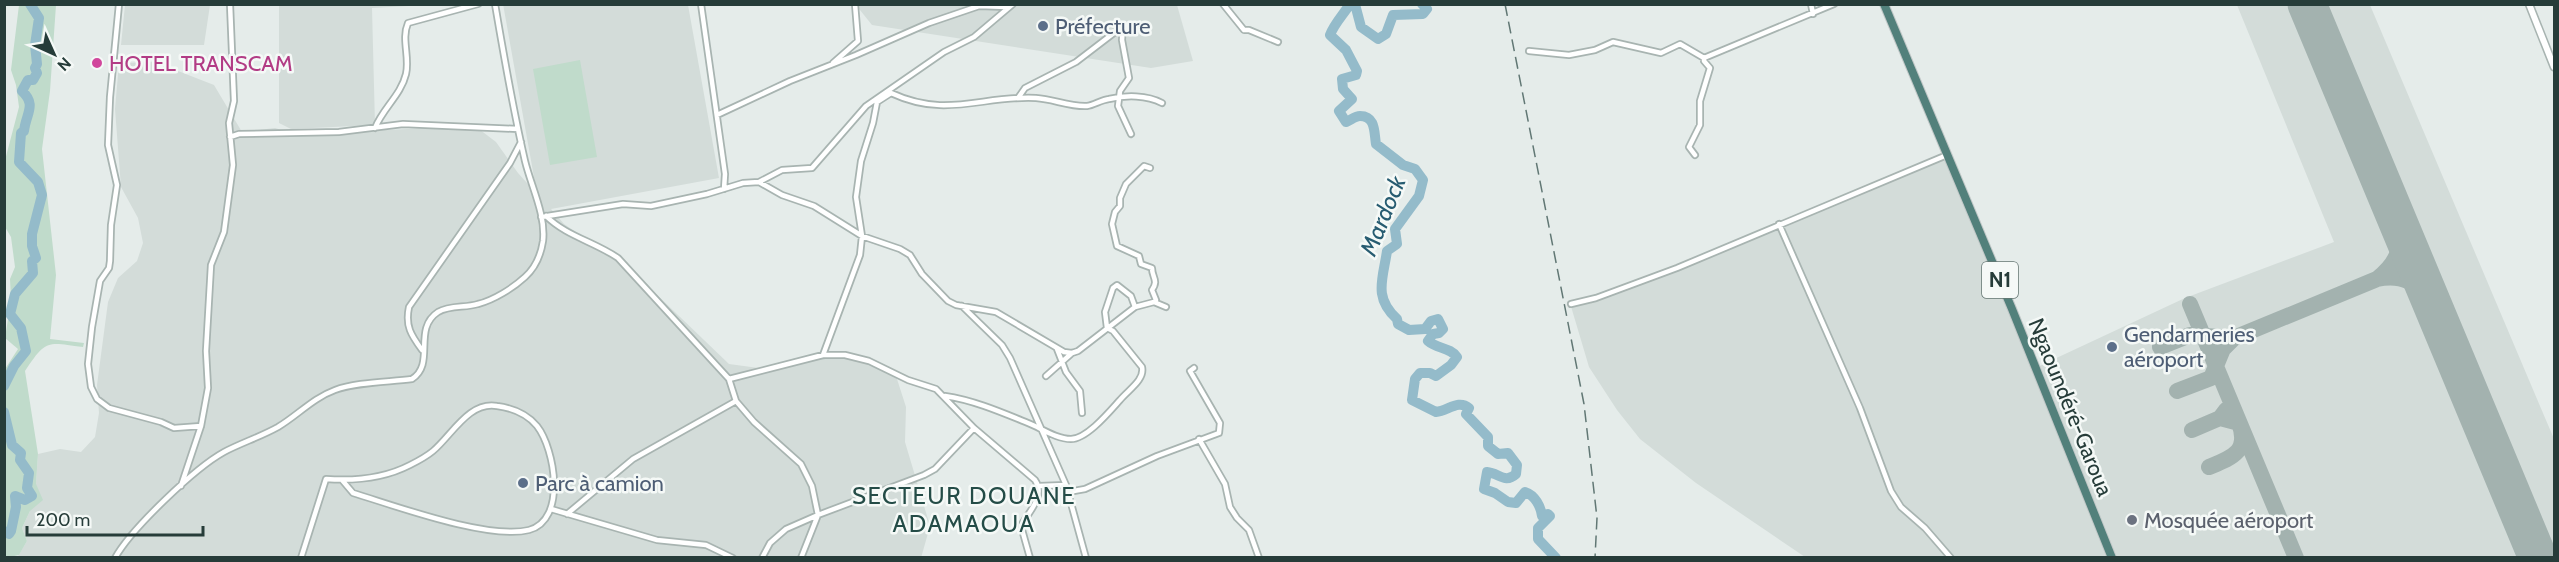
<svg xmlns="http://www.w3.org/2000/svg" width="2559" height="562" font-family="Cabin,sans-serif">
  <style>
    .built { fill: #d3dcd9 }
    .green { fill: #c0dbcb }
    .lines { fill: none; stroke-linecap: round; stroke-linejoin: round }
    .river { stroke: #94bbca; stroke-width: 10 }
    .taxiway { stroke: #a3b2af; stroke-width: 16 }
    .runway { stroke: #a3b2af; stroke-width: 39 }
    .minor-casing { stroke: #a8b4b1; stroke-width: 8 }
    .tertiary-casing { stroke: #a8b4b1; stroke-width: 9 }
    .trunk-casing { stroke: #c2c8c8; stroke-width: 10 }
    .minor { stroke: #fff; stroke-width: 4.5 }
    .tertiary { stroke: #fff; stroke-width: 6 }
    .trunk { stroke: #52807b; stroke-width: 8 }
    .rail { stroke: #617774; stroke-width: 1.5; stroke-dasharray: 12 6; stroke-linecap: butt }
    .service-dot { fill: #5c6f8a; stroke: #f5f9f7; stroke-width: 2 }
    .hotel-dot { fill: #d1479c; stroke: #f5f9f7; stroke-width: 2 }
    .worship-dot { fill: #6b7280; stroke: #f5f9f7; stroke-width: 2 }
    .labels { text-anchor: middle; stroke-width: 5; stroke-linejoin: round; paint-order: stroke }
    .shield { fill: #f5f9f7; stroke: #647572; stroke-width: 1.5 }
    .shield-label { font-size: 21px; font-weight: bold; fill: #263c39 }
    .service-label { font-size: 22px; fill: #4e5e75; stroke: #f5f9f7; text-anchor: start }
    .hotel-label { font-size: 22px; fill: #b23c85; stroke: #f5f9f7; text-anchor: start }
    .street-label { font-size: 22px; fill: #263c39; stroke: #f5f9f7 }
    .worship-label { font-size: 22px; fill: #5b616d; stroke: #f5f9f7; text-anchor: start }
    .water-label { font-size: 24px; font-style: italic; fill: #275c71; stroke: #f5f9f7 }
    .neighbourhood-label { font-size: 24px; letter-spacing: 1.5px; fill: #244c47; stroke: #f5f9f7 }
  </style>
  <rect width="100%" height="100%" fill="#e5ecea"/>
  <path class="built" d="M503,4L688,5L719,178L551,209L564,224L629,268L729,364L765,369L821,352L868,359L897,379L906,407L905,442L930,526L921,558H17L27,541L22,528L30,511L36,484L38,454L60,449L81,452L95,437L99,413L97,385L108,302L118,278L137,261L143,243L138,218L121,187L115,109L119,63L155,62L214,85L242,132L275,128L295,134L475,126L496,142L518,173L537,194Z
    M125,5H210L204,45H121Z
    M279,5H427L372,8L375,125L291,129L279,123Z
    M856,5H1177L1193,61L1151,68L872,25Z
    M2237,5H2370L2554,439V557H1805L1696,483L1640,439L1617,410L1589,367L1570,303L1652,275L1737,242L1934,164L1947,155L2035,368L2185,298L2334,242Z"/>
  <path class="green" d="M19,5H56L50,91L42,149L56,275L50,339L84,343L83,347C47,342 46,339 25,371L38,454L36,484L43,500L30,511L22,528L27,541L19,555L5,558V369L18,349L5,338L11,300L10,279L15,267L11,237L5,227L4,164L19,107L16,85L11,70Z
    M580,60L597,157L550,165L533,69Z"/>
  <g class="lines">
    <path class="river" d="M1350,4C1343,15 1334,24 1330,35L1346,50L1357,71L1356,75L1342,79L1343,89L1352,99L1339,111L1346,122C1351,120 1355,116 1360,116C1376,116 1374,133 1376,144L1403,165L1415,169L1423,180L1419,196L1395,229L1397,244L1387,251C1383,279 1373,297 1397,319L1398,324L1409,330L1425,329L1431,321L1438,319L1443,329L1439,333L1433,334L1428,341C1437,349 1450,347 1457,357L1451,365L1436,376L1430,373H1420L1415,379L1412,400L1436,412C1448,411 1458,399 1469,408L1466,414L1488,437V446L1498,454L1508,453L1517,465L1516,474C1505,484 1499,473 1487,472L1484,489L1495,493L1508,502L1516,503L1525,492C1535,495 1541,507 1542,516L1548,514L1550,516L1538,528V539L1556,558
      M1353,4L1356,8L1361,27L1378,39L1386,34L1393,15L1423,14L1427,9L1422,4
      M4,386L14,366L26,351L21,328L10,314L15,294L33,273L32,261L36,258L32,246V234L42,195L38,182L19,162L21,133L24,131C26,113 37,105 22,91L28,80H33L37,73L35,68L37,64L35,45L39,18L30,4
      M4,412L12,445L21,453L20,460L29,473L27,488L32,496L25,500L15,496L16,507L11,531L9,534L4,531"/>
    <path class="taxiway" d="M2377,279C2402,274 2417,282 2432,303
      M2190,304L2296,558
      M2160,347L2190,335L2234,338L2377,279C2397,263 2404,247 2398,223
      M2177,391L2211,378L2223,349L2234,338
      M2192,430L2220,418L2226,410
      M2209,467C2231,458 2250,452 2239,423L2220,418"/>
    <path class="runway" d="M2307,4L2538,558"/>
    <g class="minor-casing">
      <path id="minor" d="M119,4L110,97L108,145L117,185L111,225L110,261L109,268L100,281L92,327L88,364L91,387L97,399L109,408L161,422L174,428L201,426
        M701,4L725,174L724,189
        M1223,4L1244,30H1249L1278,42
        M1811,4L1813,14
        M1123,26L1122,40L1129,78L1120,91L1118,106L1131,134
        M1529,51L1569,55L1595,50L1613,42L1661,53L1680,44L1704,58
        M833,63L858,41L855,4
        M1018,98L1025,88L1076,62L1123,26
        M717,115L790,81L856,55L929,23L979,6L1007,7
        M375,128C383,108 401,95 406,74C410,57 401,39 408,23L478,4
        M230,137L239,134L339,132L403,124L518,129
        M1695,155L1689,147L1700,125V101L1710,68L1704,61V58L1834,4
        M1150,168L1144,166L1126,184L1120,198V206L1115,212L1112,224L1117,246L1139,256L1141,264L1152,268C1152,278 1159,280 1152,290L1156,300L1154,302
        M759,182L782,170L812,168L866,106L944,52L974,37L1013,4
        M546,216C566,236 595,242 618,258L729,379L736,401L754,422L801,464L812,486L818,515L801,558
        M541,217L623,204L651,206L707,194L743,183L759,182L782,195L814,206L862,236L900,249L910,255L922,274L948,301L956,305L996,312L1064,352L1072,353L1078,351L1135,307L1154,302L1166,307
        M1779,224L1860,408L1891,491L1901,507L1925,528L1951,558
        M1571,304L1596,298L1677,268L1947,155
        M962,306L1002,345L1010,358L1066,485L1086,558
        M1057,349L1066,372L1080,391L1082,413
        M422,350C411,335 405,326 409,307L510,163L521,142
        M823,355L860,255L862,236L856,197L861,161L873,123L877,102L891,93C947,119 982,95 1036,98C1053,99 1070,107 1087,106C1094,105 1101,100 1109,99C1126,95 1147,95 1162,103
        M1046,376L1072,353
        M729,379L823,355H845L869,361L908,380L936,389L974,428L1035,480C1046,496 1029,511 1021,526L1030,558
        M945,396C973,400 1001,412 1028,423C1041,428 1056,439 1071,439C1087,439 1110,411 1120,400C1128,390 1145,380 1142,367L1113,331L1107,328L1105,312L1113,288L1117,285L1131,296L1135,307
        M1199,439L1225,484L1230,507L1237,518L1249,530L1259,558
        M181,486L201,426L208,388L206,351L211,265L224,232L233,165L229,123L234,101L230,4
        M1039,486L1066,485
        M1068,492L1085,489L1157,456L1219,433L1220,423L1190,371L1194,368
        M551,509L657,540L706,545L733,558
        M567,514L633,459L736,401
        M115,558C131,529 195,468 224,452C241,443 260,437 278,427C298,415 313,398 335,390C356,382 389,382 412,379C436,364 412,329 438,312C450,305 465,308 478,304C494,300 513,288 525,277C535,268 541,254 543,241C546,215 531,186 525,161C513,109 504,57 495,4
        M301,558L326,479C354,481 385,478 410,465C418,461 427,456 433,451C452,435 469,401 497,406C512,408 527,414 537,426C555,449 567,520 529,530C488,540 396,506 353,493L342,480
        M762,558L770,543L786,529L818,515L924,475L935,469L974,428"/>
    </g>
    <g class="tertiary-casing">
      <path id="tertiary" d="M2529,4L2554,67"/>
    </g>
    <g class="trunk-casing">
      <path id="trunk" d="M1884,4L2012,309L2112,558"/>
    </g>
    <use href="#minor" class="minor"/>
    <use href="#tertiary" class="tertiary"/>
    <use href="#trunk" class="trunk"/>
    <path class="rail" d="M1505,4L1584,404L1597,518L1595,558"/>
  </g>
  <g class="service-dot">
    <circle cx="1043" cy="26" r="6"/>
    <circle cx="2112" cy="347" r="6"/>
    <circle cx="523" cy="483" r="6"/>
  </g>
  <circle class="hotel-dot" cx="97" cy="63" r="6"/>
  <circle class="worship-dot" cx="2132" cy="520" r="6"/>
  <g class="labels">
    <rect class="shield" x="1982" y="262" width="36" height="36" rx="4.5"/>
    <g class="shield-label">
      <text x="2000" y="287">N1</text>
    </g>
    <g class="service-label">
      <text x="1055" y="34">Préfecture</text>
      <text x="2124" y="342">Gendarmeries<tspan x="2124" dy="25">aéroport</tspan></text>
      <text x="535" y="491">Parc à camion</text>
    </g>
    <g class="hotel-label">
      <text x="109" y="71">HOTEL TRANSCAM</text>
    </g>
    <g class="street-label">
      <text transform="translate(2071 407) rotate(68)" y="8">Ngaoundéré-Garoua</text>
    </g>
    <g class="worship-label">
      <text x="2144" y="528">Mosquée aéroport</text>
    </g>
    <g class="water-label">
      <text transform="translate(1383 216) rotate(-68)" y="8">Mardock</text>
    </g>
    <g class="neighbourhood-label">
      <text x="964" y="504">SECTEUR DOUANE<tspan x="964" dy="28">ADAMAOUA</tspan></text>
    </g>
  </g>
  <rect width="2559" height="562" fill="none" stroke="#263c39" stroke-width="12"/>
  <g transform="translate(54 54) rotate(135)" stroke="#f5f9f7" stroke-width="4.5" paint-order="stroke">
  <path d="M0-4.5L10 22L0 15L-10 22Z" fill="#263c39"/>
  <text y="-9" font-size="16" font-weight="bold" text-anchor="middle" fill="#263c39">N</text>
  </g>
  <path d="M27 526v9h176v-9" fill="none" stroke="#263c39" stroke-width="3"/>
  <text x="36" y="526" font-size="18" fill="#263c39" stroke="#f5f9f7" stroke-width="4.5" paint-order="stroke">200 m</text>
</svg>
